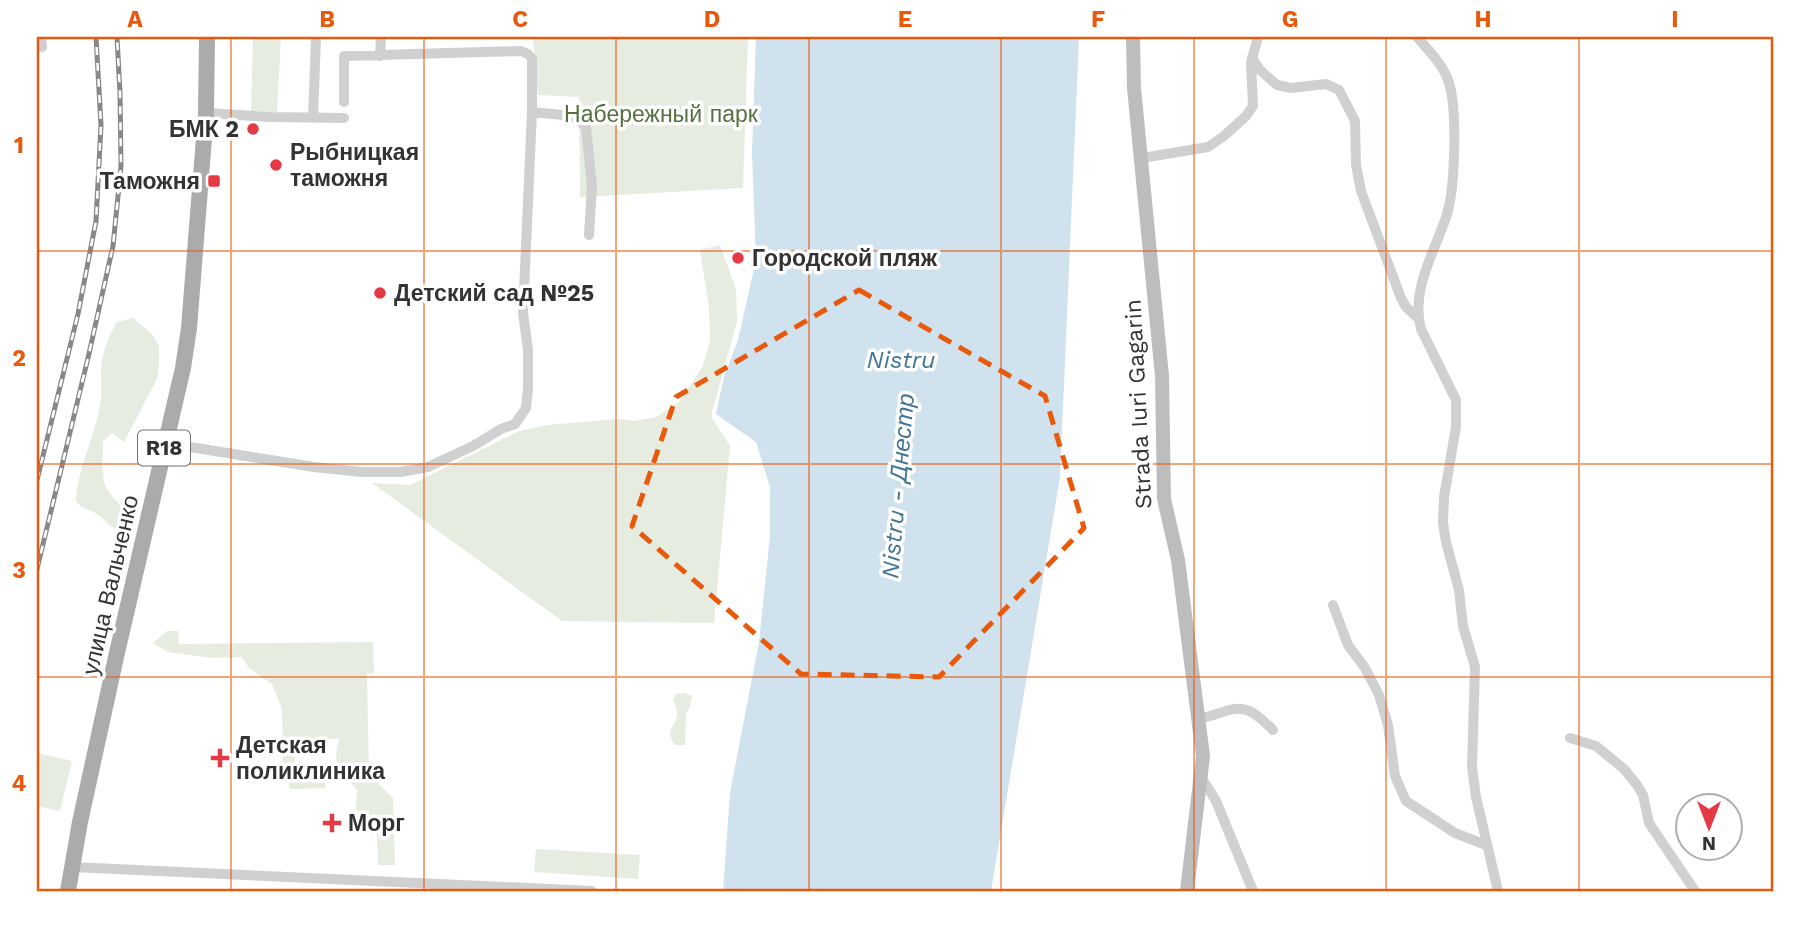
<svg xmlns="http://www.w3.org/2000/svg" width="1810" height="928" font-family="'Work Sans',sans-serif">
  <style>
    .green { fill: #e6ecdf }
    .water { fill: #cfe2ee }
    .lines { fill: none; stroke-linecap: round; stroke-linejoin: round }
    .street { stroke: #d0d0d0; stroke-width: 10 }
    .secondary { stroke: #bdbdbd; stroke-width: 14 }
    .primary { stroke: #ababab; stroke-width: 16 }
    .rail-casing { stroke: #888; stroke-width: 5 }
    .rail { stroke: #fff; stroke-width: 2.5; stroke-dasharray: 8; stroke-linecap: butt }
    .marked { fill: none; stroke: #e8590c; stroke-width: 5; stroke-dasharray: 14 9; stroke-linejoin: round }
    .grid { fill: none; stroke: #e8590c; stroke-width: 2; stroke-opacity: 0.55 }
    .poi-dot { fill: #e63946; stroke: #fff; stroke-width: 2.5 }
    .labels { text-anchor: middle; stroke-width: 7; stroke-linejoin: round; paint-order: stroke }
    .shield { fill: #fff; stroke: #707070; stroke-width: 2 }
    .shield-label { font-size: 21px; font-weight: bold; fill: #333 }
    .park-label { font-size: 23px; fill: #56703f; stroke: #fff }
    .poi-label { font-size: 23px; font-weight: bold; fill: #333; stroke: #fff; text-anchor: start }
    .street-label { font-size: 23px; fill: #333; stroke: #fff }
    .water-label { font-size: 24px; font-style: italic; fill: #3f7597; stroke: #fff }
    .neatline { fill: none; stroke: #e8590c; stroke-width: 2.5 }
    .grid-label { font-size: 23px; text-anchor: middle; font-weight: bold; fill: #e8590c }
  </style>
  <rect width="100%" height="100%" fill="#fff"/>
  <path class="green" d="M221,37H281L277,112L251,111L253,39Z
    M563,37H748L743,188L580,197L579,97L538,95L533,38Z
    M720,245L736,289L737,321L711,416L730,446L714,623L562,621L372,483L410,485L519,431L548,425L617,419L634,421L656,417L679,402L703,366L710,340L709,307L700,250Z
    M133,318L152,334L159,346V364L157,379L124,442L112,433L103,441C103,454 101,473 105,485C112,503 138,511 122,531C108,527 107,521 97,514C89,509 82,509 76,501C78,467 94,439 100,406C102,392 101,387 101,374C100,357 109,336 117,322Z
    M167,631H178L179,644L373,642L374,673L367,674L369,774L393,798L395,865H378L376,816L366,822L356,809L357,790C338,767 332,769 339,738L322,740V749L312,747L295,756L294,779H325V788L290,789L283,760L282,709L272,684L249,668L242,657L213,658L168,652L153,643Z
    M686,693L692,696L690,707L686,713L685,745H675C660,726 687,724 673,701L676,694Z
    M37,753L72,761L60,811L37,806Z
    M536,849L640,855L638,879L534,872Z"/>
  <path class="water" d="M756,37H1079L1060,477L991,891H723L730,793L759,642L770,536V487L756,442L716,414L724,377L738,340L756,260L752,152Z"/>
  <g class="lines">
    <path class="street" d="M41,37L42,47
      M1417,37C1428,50 1442,63 1448,80C1458,106 1455,188 1447,214C1436,250 1410,289 1421,329L1456,400V427L1444,497L1443,523L1446,542L1459,590L1463,626L1475,667L1472,767L1476,797L1498,891
      M380,56L381,37
      M1252,58L1260,70L1277,85L1291,88L1326,84L1339,90L1355,121L1356,165L1361,191L1401,298L1406,307L1418,318
      M532,112L573,116L586,127L592,186L589,235
      M206,113L270,117L344,118
      M313,118L316,37
      M1142,158L1208,147L1224,136L1246,116L1253,106L1251,63L1258,37
      M165,443L314,467L362,472H401L428,467L473,446L501,429L515,424L526,408L528,389V350L523,313L532,112V59L528,54L521,51L344,56V102
      M1333,605L1348,645L1365,668L1379,695L1388,725L1395,776L1406,801L1455,833L1486,845
      M1199,719C1238,709 1242,698 1273,730
      M1570,738L1596,746L1624,769L1637,785L1643,795L1649,823L1695,891
      M1201,777L1216,801L1253,891
      M72,867L592,891"/>
    <path class="secondary" d="M1133,37L1134,88L1162,376L1164,499L1178,560L1203,756L1187,891"/>
    <path class="primary" d="M68,891L80,822L116,657L183,368L189,328L206,113L207,37"/>
    <g class="rail-casing">
      <path id="rail" d="M37,480L78,314L96,221L101,125L96,37
        M37,569L88,358L113,246L121,166L120,93L117,37"/>
    </g>
    <use href="#rail" class="rail"/>
  </g>
  <path class="marked" d="M859,290L1045,396L1084,528L939,677L801,674L632,526L676,397Z"/>
  <path class="grid" d="M231,37V891M424,37V891M616,37V891M809,37V891M1001,37V891M1194,37V891M1386,37V891M1579,37V891M37,251H1773M37,464H1773M37,677H1773"/>
  <g class="poi-dot">
    <circle cx="253" cy="129" r="7"/>
    <circle cx="276" cy="165" r="7"/>
    <rect x="207" y="174" width="14" height="14" rx="3.5"/>
    <circle cx="738" cy="258" r="7"/>
    <circle cx="380" cy="293" r="7"/>
    <path d="M216.5 747.5h7v7h7v7h-7v7h-7v-7h-7v-7h7z"/>
    <path d="M328.5 812.5h7v7h7v7h-7v7h-7v-7h-7v-7h7z"/>
  </g>
  <g class="labels">
    <rect class="shield" x="138" y="430.5" width="52" height="35" rx="5"/>
    <g class="shield-label">
      <text x="164" y="455">R18</text>
    </g>
    <g class="park-label">
      <text x="661" y="122">Набережный парк</text>
    </g>
    <g class="poi-label">
      <text x="239" y="137" text-anchor="end">БМК 2</text>
      <text x="290" y="160">Рыбницкая<tspan x="290" dy="26">таможня</tspan></text>
      <text x="200" y="189" text-anchor="end">Таможня</text>
      <text x="752" y="266">Городской пляж</text>
      <text x="394" y="301">Детский сад №25</text>
      <text x="236" y="753">Детская<tspan x="236" dy="26">поликлиника</tspan></text>
      <text x="348" y="831">Морг</text>
    </g>
    <g class="street-label">
      <text transform="translate(1138 404) rotate(-93)" y="8">Strada Iuri Gagarin</text>
      <text transform="translate(110 585) rotate(-77)" y="8">улица Вальченко</text>
    </g>
    <g class="water-label">
      <text x="901" y="368">Nistru</text>
      <text transform="translate(898 486) rotate(-85)" y="8">Nistru - Днестр</text>
    </g>
  </g>
  <rect width="1810" height="928" fill="none" stroke="#ffffff" stroke-width="77"/>
  <g transform="translate(1709 827) rotate(180)"><circle r="33" fill="#ffffff" stroke="#adadad" stroke-width="2"/>
  <path d="M0-5L12 26L0 18L-12 26Z" fill="#e63946"/>
  <text y="-10" font-size="19" font-weight="bold" text-anchor="middle" fill="#333333">N</text>
  </g>
  <rect x="38" y="38" width="1734" height="852" class="neatline"/>
  <g class="grid-label">
    <text x="135" y="27">A</text>
    <text x="327" y="27">B</text>
    <text x="520" y="27">C</text>
    <text x="712" y="27">D</text>
    <text x="905" y="27">E</text>
    <text x="1098" y="27">F</text>
    <text x="1290" y="27">G</text>
    <text x="1483" y="27">H</text>
    <text x="1675" y="27">I</text>
    <text x="19" y="153">1</text>
    <text x="19" y="366">2</text>
    <text x="19" y="578">3</text>
    <text x="19" y="791">4</text>
  </g>
</svg>
